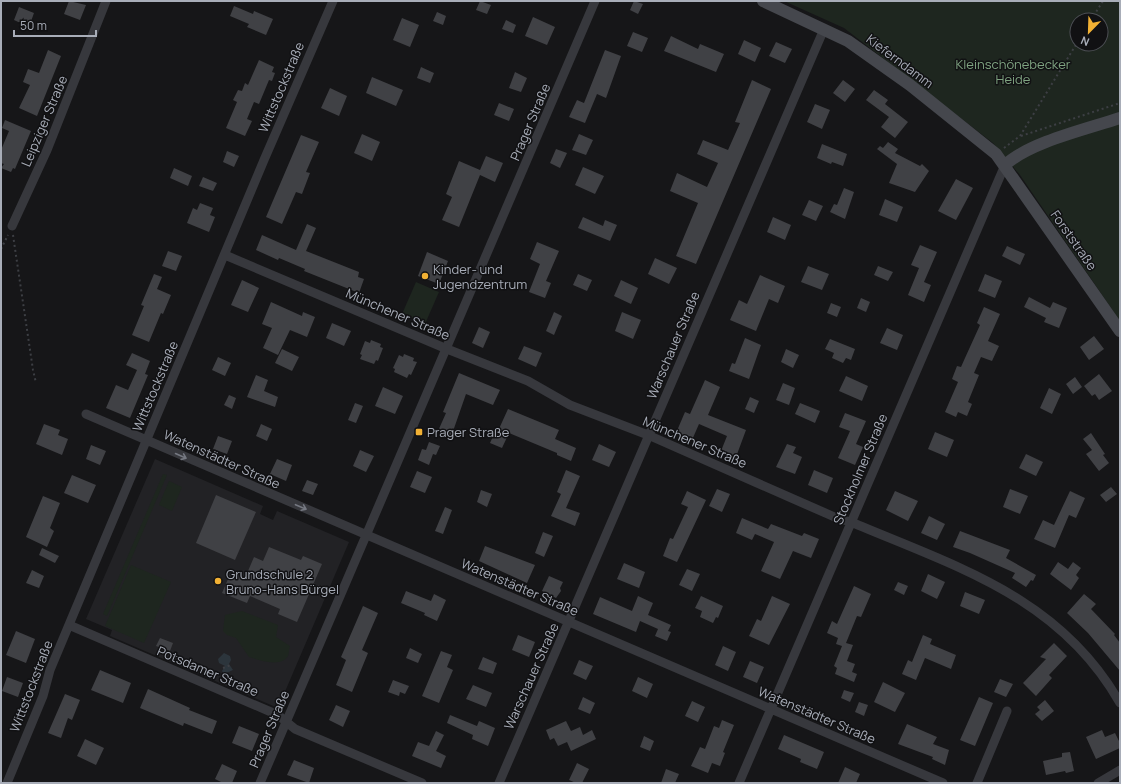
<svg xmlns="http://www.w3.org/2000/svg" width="1121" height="784" font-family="Manrope,sans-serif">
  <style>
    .built { fill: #222225 }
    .green { fill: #1e261f; fill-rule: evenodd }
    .water { fill: #2c353c }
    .building { fill: #404145 }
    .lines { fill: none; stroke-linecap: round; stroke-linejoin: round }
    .path { stroke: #3d3f44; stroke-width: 2; stroke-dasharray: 2 3; stroke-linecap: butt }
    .street { stroke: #37383d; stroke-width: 9 }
    .secondary { stroke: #45474d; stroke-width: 12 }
    .oneway { stroke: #757881 }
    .poi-dot { fill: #f2b134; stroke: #111113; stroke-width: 1.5 }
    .labels { text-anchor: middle; stroke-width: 3; stroke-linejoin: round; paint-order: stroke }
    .street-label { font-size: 13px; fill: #a8adb8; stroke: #111113 }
    .park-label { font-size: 13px; fill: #7fa381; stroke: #111113 }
    .poi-label { font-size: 13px; fill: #a8adb8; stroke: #111113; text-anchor: start }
  </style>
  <rect width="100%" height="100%" fill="#161618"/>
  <path class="built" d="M155,459L263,506L260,514L273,520L277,511L349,542L278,708L110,636L112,630L86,619Z"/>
  <path class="green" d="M784,1H1120V321L1020,175L993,143L844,28ZM1077,20H1101V44H1077Z
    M416,282L439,292L425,324L402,314Z
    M163,474L167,475L107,616L103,614Z
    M169,481L182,487L172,511L159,505Z
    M131,565L171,582L144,643L105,626Z
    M242,611L278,625L276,637L290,646C289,648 289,653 288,656C280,668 260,660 249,657L236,638L227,635L223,631L225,615Z"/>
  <path class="water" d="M224,653L230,656L231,660L229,664L233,670L224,674L222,671L225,666L219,663L218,659Z"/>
  <path class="building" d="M69,1L86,5L80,20L64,14Z
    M480,1L491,5L487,14L476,10Z
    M634,1L643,4L638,14L630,10Z
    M234,6L253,14L254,11L273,19L266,35L247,27L249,24L230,16Z
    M19,7L34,13L29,27L14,20Z
    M437,12L446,16L443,25L433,21Z
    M533,17L555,27L547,45L525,36Z
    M402,18L419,25L410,47L393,40Z
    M506,20L516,25L513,33L502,29Z
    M633,32L648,38L642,52L627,46Z
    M671,36L698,49L700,44L724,54L716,72L664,51Z
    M744,40L761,48L755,62L738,54Z
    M776,42L792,49L785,63L769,56Z
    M48,50L61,56L37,116L19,108L30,85L23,82L28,69L39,73Z
    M605,50L621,56L606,98L597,94L585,123L569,117L577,100L584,103Z
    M259,60L274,67L272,72L275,73L272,81L269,80L259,104L254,102L247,119L252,121L245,136L226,128L237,102L233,100L238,90L242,91L245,83L248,85Z
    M421,67L434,73L430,83L417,78Z
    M515,72L527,78L521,92L509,88Z
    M372,77L403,90L396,106L366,93Z
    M752,80L771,89L696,264L676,256L698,203L670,191L677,173L707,187L718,163L697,154L703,140L728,150L740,123L735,122Z
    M843,80L855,89L845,102L833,93Z
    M330,88L347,96L339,116L321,108Z
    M874,90L888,100L885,104L908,122L895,138L881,127L889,117L866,100Z
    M499,103L514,109L509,121L494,115Z
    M815,104L830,110L822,129L807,122Z
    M5,120L31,131L15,169L13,168L11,172L1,168L4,164L1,163V150L9,131L2,128Z
    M362,134L380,142L372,161L354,153Z
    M579,134L593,140L586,155L572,150Z
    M301,135L319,142L306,172L310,173L302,194L296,192L282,224L266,217Z
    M888,142L898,149L895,153L920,166L922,164L929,171L915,192L889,183L897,164L877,149L880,146L883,148Z
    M822,144L847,154L843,166L832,162L831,164L817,158Z
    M556,149L567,153L560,168L550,163Z
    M227,151L239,156L234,167L223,162Z
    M486,156L503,163L495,182L480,175L459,227L442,220L452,197L446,194L459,161L480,170Z
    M583,167L604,176L595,194L575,185Z
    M174,168L192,176L188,186L170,178Z
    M203,177L217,183L213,191L199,186Z
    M956,179L973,188L956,220L938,211Z
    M844,188L854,192L845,219L830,212L834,204L837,205Z
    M885,199L903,207L897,222L879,215Z
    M809,200L823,206L816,221L802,215Z
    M200,203L213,208L210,215L215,217L209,232L187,223L193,208L197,210Z
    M583,217L603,226L605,220L617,225L610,241L578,228Z
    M773,217L791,225L785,240L767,232Z
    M307,224L316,228L306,251L359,272L358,277L364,279L359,293L304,271L305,269L279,258L278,260L256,250L262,235L296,250Z
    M537,242L559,251L546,281L551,283L545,298L529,292L540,264L530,259Z
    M920,245L937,252L924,282L931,285L924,302L908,295L919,268L911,265Z
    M1007,246L1025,254L1020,265L1002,256Z
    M168,251L182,256L176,271L162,266Z
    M427,252L448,261L439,284L418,276Z
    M655,258L677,268L669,284L648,274Z
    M808,266L829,274L822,290L801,282Z
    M878,266L893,272L888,281L874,275Z
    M154,274L162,277L157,289L171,295L163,314L161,313L149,342L132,335L144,306L141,305Z
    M578,274L592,280L587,291L573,285Z
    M985,274L1002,281L995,298L978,291Z
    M760,275L785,286L778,303L769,299L756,331L730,320L739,300L747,304Z
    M242,280L259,288L248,312L231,305Z
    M621,280L638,288L631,304L614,296Z
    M1029,297L1050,308L1053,302L1067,308L1059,328L1044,322L1046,318L1024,307Z
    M861,298L870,302L866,312L857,308Z
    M271,302L302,316L303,312L315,317L307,337L290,330L278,355L263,348L272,328L262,324Z
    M831,303L841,307L837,317L827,313Z
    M984,307L1000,314L988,341L999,346L992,361L981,357L974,373L979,375L968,402L972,404L967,416L958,412L956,417L945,412L958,382L952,379L957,366L961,367L965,358L980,325L977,323Z
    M554,312L562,316L554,335L546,331Z
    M622,312L641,320L633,339L615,331Z
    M332,323L351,331L344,346L326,338Z
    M479,327L490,332L483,348L472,343Z
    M887,328L903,335L897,350L880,343Z
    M1094,336L1104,349L1089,360L1080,347Z
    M745,338L761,345L749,379L729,371L732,363L735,364Z
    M830,339L855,349L851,360L846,358L843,363L832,358L834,353L825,349Z
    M371,340L381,344L380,347L383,348L378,361L376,360L374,364L360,359L362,355L360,354L365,341L370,343Z
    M524,346L542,353L536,367L518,359Z
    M282,349L299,357L292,371L275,363Z
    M786,349L799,355L793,368L781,362Z
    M132,353L150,361L145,374L148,375L130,418L106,408L116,385L128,390L137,370L126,365Z
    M404,354L414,358L413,361L417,362L411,375L409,374L407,378L394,372L395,369L393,368L399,355L403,357Z
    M218,357L231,363L225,376L212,370Z
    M459,373L500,390L493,405L466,394L451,437L438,431L446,413L443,412Z
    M1099,374L1112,391L1099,400L1095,394L1092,396L1084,386Z
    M256,375L268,380L264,391L278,397L275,407L247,397Z
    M846,376L868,386L862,401L839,391Z
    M1075,377L1082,387L1073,394L1066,384Z
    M705,380L720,387L708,415L746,430L736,457L721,451L727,436L699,424L692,440L676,433L685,412L690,414Z
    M783,383L795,388L789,405L776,400Z
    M383,387L403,396L395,414L375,406Z
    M1049,388L1061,394L1052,414L1040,408Z
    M229,395L236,398L232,409L224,405Z
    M750,397L759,401L754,413L745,409Z
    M355,403L363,406L356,423L348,420Z
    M800,403L820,411L815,423L795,414Z
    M508,409L559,430L555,439L576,448L571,461L557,455V453L509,433L502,448L490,443L496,430L498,431Z
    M845,413L866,421L856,444L863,447L855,465L838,458L850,431L839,427Z
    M44,424L60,430L58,435L68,439L62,455L36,444Z
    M261,424L272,429L267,441L256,436Z
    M935,432L954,440L947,457L928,449Z
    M1091,433L1105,454L1103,455L1109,463L1099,471L1086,454L1092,450L1083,439Z
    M218,436L232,441L227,454L213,449Z
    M429,442L440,446L436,455L433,454L429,465L418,460L422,449L426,450Z
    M599,444L616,452L609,467L592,460Z
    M787,444L796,447L793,453L802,457L795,474L776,467Z
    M91,445L106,451L100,465L86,459Z
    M360,450L374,456L366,472L353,466Z
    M1026,454L1043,462L1036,476L1019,468Z
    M277,459L292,465L286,481L270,474Z
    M566,470L580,476L566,508L580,513L575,526L551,516L561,494L557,492Z
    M814,470L833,478L827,493L808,485Z
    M417,471L432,477L425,493L410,487Z
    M72,475L96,485L88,503L64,493Z
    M307,480L318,484L313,495L302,491Z
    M1111,487L1117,494L1106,502L1100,495Z
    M717,489L730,494L722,512L709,506Z
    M1010,489L1028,496L1020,514L1003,507Z
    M481,490L492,494L487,507L477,502Z
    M687,491L706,500L677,562L663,556L670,538L673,539L688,507L681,504Z
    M895,491L918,501L908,521L886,510Z
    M1070,491L1085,498L1076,518L1069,515L1055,548L1034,539L1043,520L1054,525Z
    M216,495L256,512L235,560L196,543Z
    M43,496L60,503L50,528L54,531L47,547L26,537Z
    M445,507L452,510L443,534L435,531Z
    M929,516L945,524L937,540L921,533Z
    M742,518L768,529L771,524L802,536L804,533L819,539L811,558L793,551L780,579L761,571L774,542L755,534L752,540L736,533Z
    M960,531L1010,550L1006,558L1036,575L1033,581L1031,580L1026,587L1012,578L1015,573L970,553L953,547Z
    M543,532L553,536L544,557L535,553Z
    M485,546L535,565L527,583L479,561Z
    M269,547L301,560L303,556L322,564L297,622L278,614L280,609L250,596L247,603L222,593L231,572L245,578L254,557L263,561Z
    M42,548L59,556L55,563L39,555Z
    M1058,562L1068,569L1073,562L1081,568L1076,575L1079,578L1071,590L1050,574Z
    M624,563L645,572L639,588L617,579Z
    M687,569L700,574L692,591L679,585Z
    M32,570L44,576L39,588L26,583Z
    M928,574L945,582L937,599L921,591Z
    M549,576L563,582L560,588L561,591L556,598L542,591Z
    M898,582L908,586L904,595L894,590Z
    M854,586L871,594L861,617L857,616L846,643L853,645L847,661L855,664L852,672L857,674L854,682L835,674L837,668L834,666L842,646L836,644L838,638L827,633L832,621L837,624Z
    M406,591L431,601L434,594L446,600L437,621L424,615L425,613L401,603Z
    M965,592L985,600L979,614L960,606Z
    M1084,594L1096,604L1091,609L1115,634L1114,635L1120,643V671L1088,633L1067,613Z
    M638,596L653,603L648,615L671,625L668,631L671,632L667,641L655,636L658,629L640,621L636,632L593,614L600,597L632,611Z
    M701,596L723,606L718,618L716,617L713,623L700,617L702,611L695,608Z
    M772,596L790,604L769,645L749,636L757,619L761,621Z
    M363,606L378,613L362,650L368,653L352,692L336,685L346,660L341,657Z
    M16,631L35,639L26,663L6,655Z
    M518,635L535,642L529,657L512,650Z
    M923,635L932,639L930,644L956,655L951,669L925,658L916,680L902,674L908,660L912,662Z
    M160,638L173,643L170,651L156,646Z
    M1054,643L1067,656L1049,675L1052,678L1036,696L1023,683L1046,659L1040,657Z
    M723,646L736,652L728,671L715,665Z
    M410,648L422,654L418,663L406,658Z
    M441,651L452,655L447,667L453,670L439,703L422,696Z
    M483,657L497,663L493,674L478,669Z
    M579,660L593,666L586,680L573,674Z
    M750,661L764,667L757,683L743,677Z
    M100,670L131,683L123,703L91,690Z
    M7,677L23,683L18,697L2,691Z
    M638,677L653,684L647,698L632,691Z
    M1000,679L1013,684L1006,697L994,692Z
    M393,680L409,686L405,694L400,692L399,696L388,692Z
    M883,682L905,693L895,712L874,702Z
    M473,685L492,693L486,707L466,699Z
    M148,689L190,708L189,710L217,721L212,734L184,723L183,726L140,708Z
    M844,690L854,693L850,702L841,698Z
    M65,694L80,700L72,720L68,718L61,738L48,733Z
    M583,697L595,703L590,714L578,709Z
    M979,697L993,703L975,746L960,740Z
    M1045,700L1054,711L1042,721L1035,714L1040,710L1037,707Z
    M692,701L705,707L698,722L685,716Z
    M859,702L868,705L864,716L855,712Z
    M336,705L350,711L343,727L329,720Z
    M450,715L477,726L479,721L495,728L488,746L472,739L473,735L447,723Z
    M722,720L734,725L723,752L725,753L720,766L712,763L708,773L691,766L700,747L705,749L714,726L719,728Z
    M566,721L571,731L580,727L583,735L592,730L596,739L571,751L567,742L558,746L554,738L550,740L546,730Z
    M907,724L937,737L933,744L949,750L945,765L932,759L933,757L898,744Z
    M239,726L259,734L252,751L232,743Z
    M1102,730L1105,737L1115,733L1120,743V748L1096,759L1086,737Z
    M436,731L444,735L436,751L446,756L441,768L412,756L418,742L429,746Z
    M784,735L824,752L817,769L800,762L801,759L778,749Z
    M644,736L654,741L650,751L640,747Z
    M85,739L104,748L96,765L77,756Z
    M1070,752L1074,771L1066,773L1065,771L1046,775L1043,761L1062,757V753Z
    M294,760L314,768L309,783L287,775Z
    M577,763L589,769L582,783H576L569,780Z
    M222,764L237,771L232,783H223L215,779Z
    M845,767L860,774L856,783H838Z
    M666,769L679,774L675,783H661Z"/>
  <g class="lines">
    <path class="path" d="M1091,20L1103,1
      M1021,136L1120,103
      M1004,148L1020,136L1077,43
      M13,235L33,370L36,383
      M1,249L8,235
      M313,584L332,592
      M223,668L231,665"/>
    <path class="street" d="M12,226L47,150L106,1
      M225,255L447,349L528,381L570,405L648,435L839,519L851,522C957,567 1060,597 1120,703
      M86,414L943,783
      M69,625L278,715L295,729L422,783
      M7,783L43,696L50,670L264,160L333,1
      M260,783L595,1
      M499,783L824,29
      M739,783L1005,165
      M977,783L1007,711
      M1098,783L1120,770"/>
    <path class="secondary" d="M763,1L848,41L910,85L996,154L1120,331
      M1005,165C1030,142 1087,129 1120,118"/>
  </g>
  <defs><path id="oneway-shaft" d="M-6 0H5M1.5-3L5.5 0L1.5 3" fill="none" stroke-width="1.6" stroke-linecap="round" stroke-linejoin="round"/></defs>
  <g class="oneway">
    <use href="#oneway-shaft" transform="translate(181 456) rotate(24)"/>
    <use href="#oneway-shaft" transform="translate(301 507) rotate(23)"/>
  </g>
  <g class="poi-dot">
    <circle cx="425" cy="276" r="4"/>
    <rect x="415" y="428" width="8" height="8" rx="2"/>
    <circle cx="218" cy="581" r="4"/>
  </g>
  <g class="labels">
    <g class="street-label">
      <text transform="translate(900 61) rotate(37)" y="5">Kieferndamm</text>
      <text transform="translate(281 87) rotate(-67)" y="5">Wittstockstraße</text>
      <text transform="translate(44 121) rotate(-67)" y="5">Leipziger Straße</text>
      <text transform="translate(530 122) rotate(-67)" y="5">Prager Straße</text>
      <text transform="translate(1074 240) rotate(55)" y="5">Forststraße</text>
      <text transform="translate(398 314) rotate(23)" y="5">Münchener Straße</text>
      <text transform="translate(673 345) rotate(-67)" y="5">Warschauer Straße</text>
      <text transform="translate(155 386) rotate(-67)" y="5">Wittstockstraße</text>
      <text transform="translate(695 442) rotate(23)" y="5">Münchener Straße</text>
      <text transform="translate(222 459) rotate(24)" y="5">Watenstädter Straße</text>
      <text transform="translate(860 469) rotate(-67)" y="5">Stockholmer Straße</text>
      <text transform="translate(520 587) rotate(23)" y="5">Watenstädter Straße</text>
      <text transform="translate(208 671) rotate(23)" y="5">Potsdamer Straße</text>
      <text transform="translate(531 676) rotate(-66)" y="5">Warschauer Straße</text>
      <text transform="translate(31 686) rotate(-69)" y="5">Wittstockstraße</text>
      <text transform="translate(817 715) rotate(23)" y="5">Watenstädter Straße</text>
      <text transform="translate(269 729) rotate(-67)" y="5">Prager Straße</text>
    </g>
    <g class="park-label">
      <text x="1013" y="69">Kleinschönebecker<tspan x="1013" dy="15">Heide</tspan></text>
    </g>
    <g class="poi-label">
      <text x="433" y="274">Kinder- und<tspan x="433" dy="15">Jugendzentrum</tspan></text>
      <text x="427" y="437">Prager Straße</text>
      <text x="226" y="579">Grundschule 2<tspan x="226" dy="15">Bruno-Hans Bürgel</tspan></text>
    </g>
  </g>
  <rect width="1121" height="784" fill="none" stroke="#a8adb8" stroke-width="4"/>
  <g transform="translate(1089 32) rotate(203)"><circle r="19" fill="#111113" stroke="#4d4f55"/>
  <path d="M0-3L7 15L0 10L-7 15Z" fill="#f2b134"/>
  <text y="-6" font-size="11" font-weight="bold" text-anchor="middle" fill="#a8adb8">N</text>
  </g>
  <path d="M14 30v6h82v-6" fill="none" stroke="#a8adb8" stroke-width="2"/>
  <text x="20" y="30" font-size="12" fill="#a8adb8" stroke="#111113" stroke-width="3" paint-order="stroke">50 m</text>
</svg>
